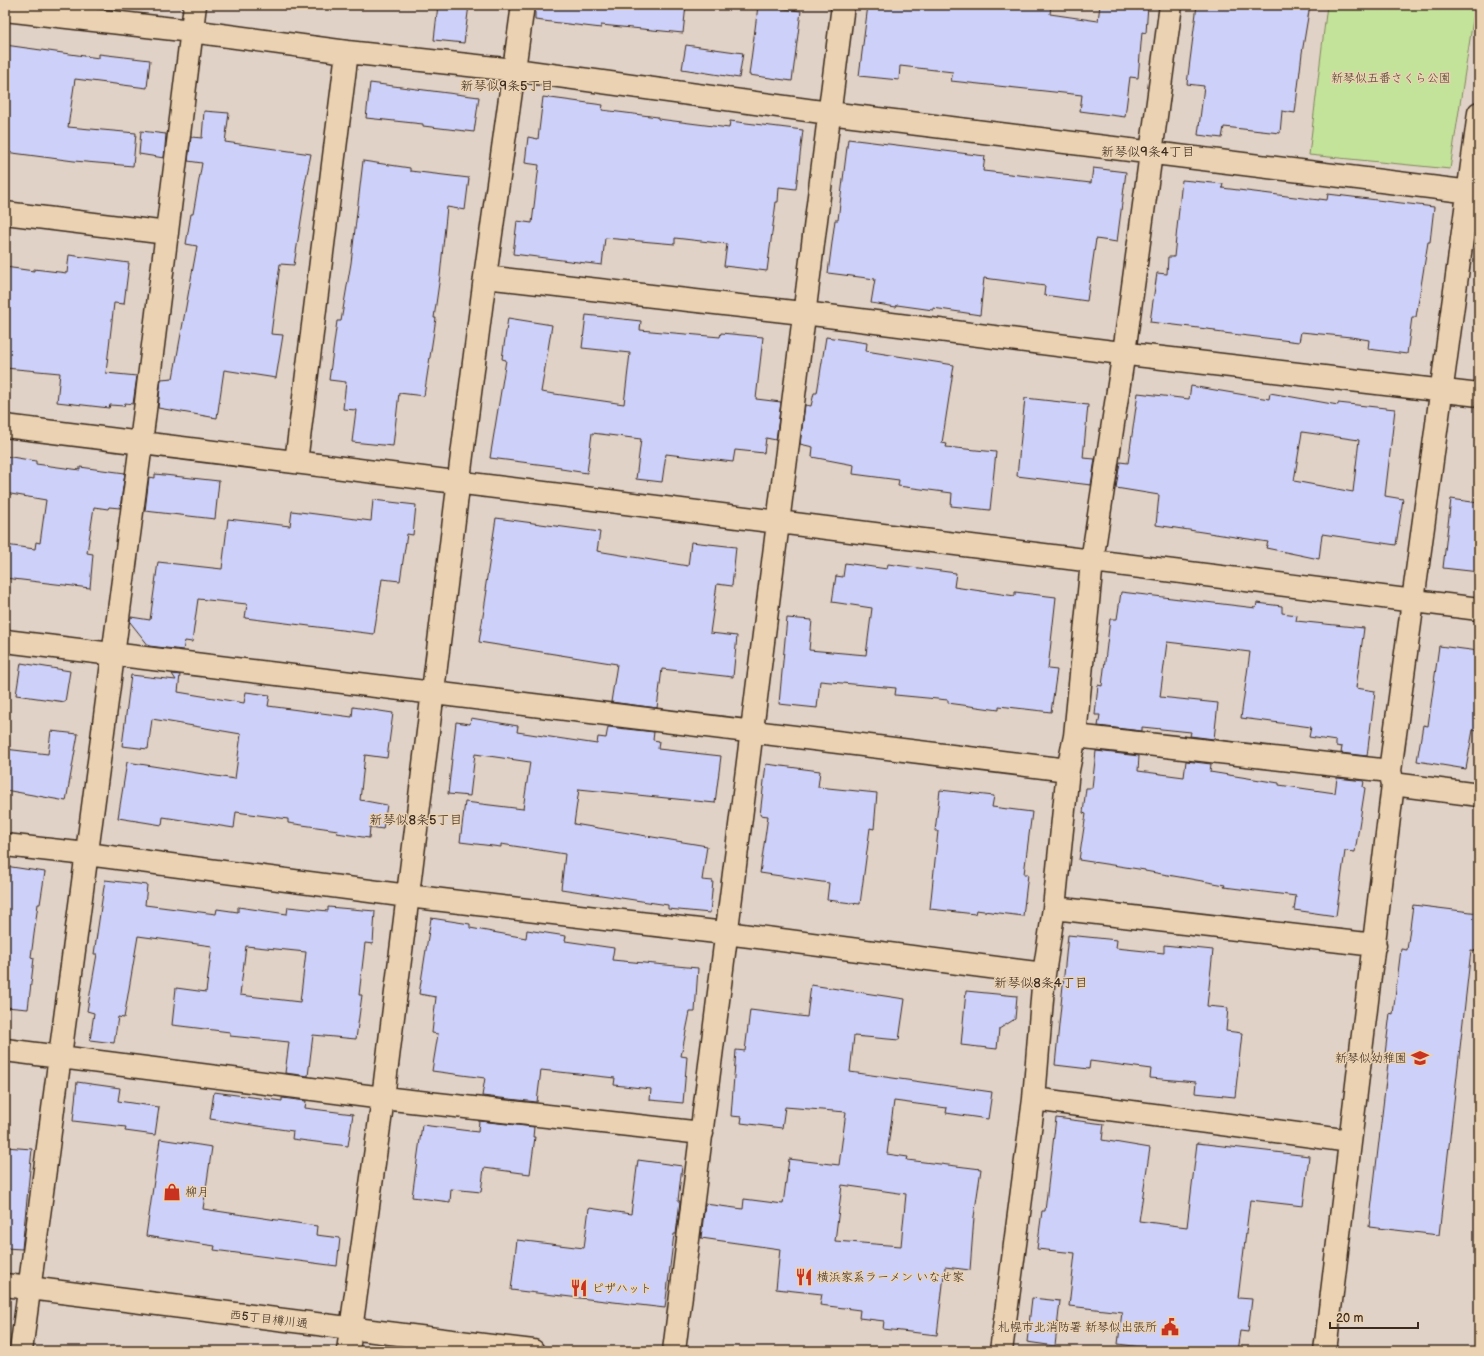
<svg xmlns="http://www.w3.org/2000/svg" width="1484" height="1356" font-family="'Balsamiq Sans','Klee One',sans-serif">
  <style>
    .green { fill: #c3e29a; stroke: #7f865c }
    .building { fill: #cdd1f9; stroke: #3b2a1e; fill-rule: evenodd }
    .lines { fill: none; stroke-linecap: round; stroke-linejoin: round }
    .street-casing { stroke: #3b2a1e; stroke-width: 25 }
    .secondary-casing { stroke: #3b2a1e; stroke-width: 25 }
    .street { stroke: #ead2b2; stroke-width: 22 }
    .secondary { stroke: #ead2b2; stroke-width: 22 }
    .labels { text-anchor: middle; stroke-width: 3; stroke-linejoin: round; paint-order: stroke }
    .park-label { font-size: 12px; fill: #493c2a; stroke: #ead2b2 }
    .poi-label { font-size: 12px; fill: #3b2a1e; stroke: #ead2b2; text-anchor: start }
    .street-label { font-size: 12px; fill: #3b2a1e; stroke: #ead2b2 }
    .neighbourhood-label { font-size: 13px; fill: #3b2a1e; stroke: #ead2b2 }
  </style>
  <rect width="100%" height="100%" fill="#e1d2c7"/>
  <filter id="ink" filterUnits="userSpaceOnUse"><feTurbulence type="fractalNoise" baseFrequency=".025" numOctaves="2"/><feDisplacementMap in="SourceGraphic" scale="8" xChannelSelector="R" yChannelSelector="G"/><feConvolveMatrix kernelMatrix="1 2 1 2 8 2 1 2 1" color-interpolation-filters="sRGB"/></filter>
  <g filter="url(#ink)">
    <path class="green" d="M1327,5H1472L1474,13L1450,169L1309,155Z"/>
    <path class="building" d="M438,5H469L464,43L434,40Z
      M535,5H686L683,33L601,25V28L535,20Z
      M868,5H1051L1050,14L1098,21L1100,5H1148L1146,33L1142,32L1138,78L1130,77L1125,117L1080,111L1082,95L951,81L953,72L900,66L899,80L859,76Z
      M1197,5H1310L1302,53L1295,113L1282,111L1280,133L1224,127L1222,138L1198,135L1204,86L1187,84Z
      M758,6L801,11L792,81L749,75Z
      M5,45L99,58V54L150,60L147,88L75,79L68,127L136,133L133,166L74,161L5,152Z
      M686,45L743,53L739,78L682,69Z
      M370,83L479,97L474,132L423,126V124L366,118Z
      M543,97L603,105L602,110L658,117V119L729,128L730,121L803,130L796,189L779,187L778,202H776L767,271L724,266L727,244L675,238V244L605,238L602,265L513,254L517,221L532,223L539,165L525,163L528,137L538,139Z
      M204,111L229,113L225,142L311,154L304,189H306L294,265L280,264L271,334L283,335L276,378L224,370L217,418L158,408L161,379L173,378L197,246L186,244L191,214H193L202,163L188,161L191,137L202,138Z
      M141,131L166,134L164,158L139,154Z
      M848,139L985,156L983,171L1091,183L1093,168L1126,172L1117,242L1096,239L1087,301L1044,295L1045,286L984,278L980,315L933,308V310L897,305L896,307L871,303L875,279L828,273L835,220H838Z
      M363,161L410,168V171L469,178L465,210L447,207L440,276L434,318H436L424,396L399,393L393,446L352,442L356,410L343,409L346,382L329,380L337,321H341L351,263Z
      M1182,180L1223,184L1222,188L1319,200V199L1327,200L1328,194L1434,207L1430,242H1428L1416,317H1412L1407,354L1368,349L1369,340L1351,337L1301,332L1299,342L1215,332V330L1150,322L1157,273L1167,274L1168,257H1174Z
      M69,255L129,263L124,304L114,303L106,373L137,376L133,404L125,403L124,406L110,405L109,408L57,402L60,373L5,368V267L34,271V269L67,273Z
      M586,315L641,321L640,330L720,337L721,333L763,337L756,399L781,402L776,440L766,438L764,453L735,450L733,462L666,454L662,482L636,479L641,439L592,433L587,473L561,469V467L490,458L506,360L502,359L508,318L552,325L541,392L624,404L630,353L582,348Z
      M826,337L867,343L866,351L954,365L942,443L947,444L946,447L996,452L990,510L951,506L952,493L898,486L899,480L853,474L854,465L812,457L813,447L800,444L805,405L811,406L814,393H817Z
      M1191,386L1269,399L1270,393L1338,405V403L1395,409L1385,496L1403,499L1396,545L1322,534L1319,559L1266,548L1268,542L1156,525L1159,495L1116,488L1120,462L1128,463L1138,393L1189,399ZM1302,432L1359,440L1353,492L1294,481Z
      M1025,398L1088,405L1083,458L1095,459L1091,485L1017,476Z
      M5,456L36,461V464L80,470V467L125,473L120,508L109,507L108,509L94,507L87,553L93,554L90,588L5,578V545L35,549L36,542L40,543L46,500L5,493Z
      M155,474L219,481L215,519L145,511L149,477L155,478Z
      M1451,499L1479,503V572L1443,568Z
      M373,500L416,505L413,535L407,534L400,581L382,579L374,634L245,618L247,604L198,599L192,642L185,641L183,650L149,646L130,622L131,617L150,620L158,562L222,569L228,519L290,526L292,511L371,521Z
      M496,518L600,532L597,551L688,566L691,542L736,547L732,586L717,584L710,633L737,636L733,677L662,669L657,708L611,702L617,664L479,642L487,590H485Z
      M845,563L887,569L888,564L956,573L954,587L1015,596V592L1056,597L1048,669L1057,670L1051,712L999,706V710L948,703V700L895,695L896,688L820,681L817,708L779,704L787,618L812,620L809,650L866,655L872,608L832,602L836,576L843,577Z
      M1121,592L1256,608L1257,603L1282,606V613L1297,615L1296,621L1364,628L1356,688L1375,691L1367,756L1341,753L1342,747L1336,746V741L1309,737L1311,727L1241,718L1250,652L1167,642L1160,697L1218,703L1214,739L1190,736L1191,732L1142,727V731L1098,726L1100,715H1095L1098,685L1102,686L1110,619H1117Z
      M1439,646L1479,651V731L1473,730L1466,769L1417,761L1423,725L1428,726Z
      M21,663L70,671L65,702L16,695Z
      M172,674L180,675L178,692L244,703L246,692L270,695L268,706L352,717L353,707L393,713L387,758L365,755L360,800L387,805L383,829L370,827L369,838L337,833L338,830L288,823V819L236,812L234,828L163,817L162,825L118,818L127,762L235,779L241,734L152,719L148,749L122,746L131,675L176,680Z
      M471,718L518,726L517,732L597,744L598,737L606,738L608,727L654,732L653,740L659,741L658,749L721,756L715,803L579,789L574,824L707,846L702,880L713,881L710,913L668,909V905L561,889L565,854L501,844V847L460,842L465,802L523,809L530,762L475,754L470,796L448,794L456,722L470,724Z
      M51,731L78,734L66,801L5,790V749L48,754Z
      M1096,751L1139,756L1138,771L1184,777L1186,761L1211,764L1210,772L1279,783V785L1335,793L1337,778L1364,781L1363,787L1365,788L1355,852L1345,851L1336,916L1294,910L1296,896L1224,887L1225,885L1145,871V870L1079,860L1086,814L1083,813L1086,788H1092Z
      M766,764L820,771L818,787L877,793L874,829L870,828L860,904L827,900L829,883L760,873L768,816L760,815Z
      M940,790L994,796L992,807L1032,812L1024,874H1028L1023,916L976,910L975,914L930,909L938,831H935Z
      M5,866L45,872L40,904H38L31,957L34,958L28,1009L5,1007Z
      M105,880L147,885L145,905L216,914L217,909L238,912V907L287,914L288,907L328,911V907L375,911L373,944L365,943L359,995H362L356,1039L313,1035L308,1076L285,1073L289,1042L230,1036V1032L172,1025L176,988L206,992L212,946L138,936L124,1018L118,1017L114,1043L90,1040L94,1013L87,1011L97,954H94ZM246,946L306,952L300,1002L240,995Z
      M1413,905L1479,913V934L1477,951L1471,950L1439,1235L1369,1227L1388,1063L1384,1062L1390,1013L1393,1014L1401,949L1407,950Z
      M431,918L470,924V928L526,938L527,930L566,936L565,941L614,948L612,960L698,968L695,1012H690L681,1056L687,1057L683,1103L650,1100L651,1089L614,1085L615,1078L541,1070L537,1102L482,1096L485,1078L432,1071L438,1034L432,1033L436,997L419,994Z
      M1068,935L1117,940L1116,948L1164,953V945L1213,950L1207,1006L1228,1008L1226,1031L1242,1033L1235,1097L1195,1093L1196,1082L1150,1078L1151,1069L1090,1061L1089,1069L1055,1065Z
      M811,985L905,999L899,1040L854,1036L850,1072L992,1092L988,1119L946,1113L947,1108L894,1101L887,1154L908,1157L907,1160L981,1169L974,1217L970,1270L945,1267L937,1335L883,1329L884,1321L859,1318L860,1310L820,1305L822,1294L776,1289L780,1249L701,1238L705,1204L743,1209L744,1199L783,1204L789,1159L839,1165L846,1112L785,1107L782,1128L741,1123L742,1117L731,1116L736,1050L745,1051L750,1010L807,1017ZM842,1185L906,1194L901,1246L835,1241Z
      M966,991L1017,996L1015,1019L999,1029L997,1049L961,1045Z
      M77,1082L120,1088L118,1101L159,1107L155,1135L125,1131L126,1127L73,1121Z
      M214,1092L282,1101V1098L306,1101L305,1108L353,1114L348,1146L292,1139L293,1131L210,1119Z
      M1056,1118L1104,1124L1102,1140L1150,1148L1139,1221L1187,1227L1197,1143L1309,1156L1303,1206L1250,1200L1238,1298L1252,1299L1248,1332L1240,1331L1237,1351H1172L1118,1344L1122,1312L1069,1306L1075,1253L1037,1249L1042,1211H1045Z
      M479,1121L534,1127L533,1137H535L530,1174L484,1168L481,1192L451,1189L450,1202L412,1197L422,1125L478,1132Z
      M160,1139L212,1147L203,1209L317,1226L316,1235L340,1238L337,1266L214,1250L215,1246L146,1236Z
      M5,1147L32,1149L22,1249L5,1248Z
      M638,1160L682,1166L678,1201H680L676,1234H674L665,1308L511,1290L517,1240L584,1248L589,1208L631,1214Z
      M1032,1298L1060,1301L1055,1346L1027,1342Z"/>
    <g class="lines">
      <g class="street-casing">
        <path id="street" d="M5,10L191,31L347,52L515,70L829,113L1479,193
          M5,213L167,233
          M485,277L820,315L1137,355L1479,395
          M5,426L1479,609
          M296,462L347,52
          M5,641L1068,770
          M1075,736L1390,771
          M1393,784L1479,795
          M5,845L87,854L408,896L742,935L1044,974
          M1054,908L1375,945
          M5,1050L383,1098L702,1133
          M1034,1099L1350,1141
          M21,1351L139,459L195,5
          M348,1351L383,1098L461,463L485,277L523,5
          M674,1351L843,5
          M1001,1351L1034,1099L1044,974L1054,908L1068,770L1075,736L1092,561L1126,338L1171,5
          M1325,1351L1393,784L1390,771L1479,113"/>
      </g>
      <g class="secondary-casing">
        <path id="secondary" d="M5,1285L533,1351"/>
      </g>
      <use href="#street" class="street"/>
      <use href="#secondary" class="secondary"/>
    </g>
  </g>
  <defs>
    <g id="school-bare" transform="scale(1.38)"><path d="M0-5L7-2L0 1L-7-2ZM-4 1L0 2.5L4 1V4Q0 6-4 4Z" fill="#c8321e" stroke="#ead2b2" stroke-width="2.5" paint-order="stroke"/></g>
    <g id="shop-bare" transform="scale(1.38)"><path d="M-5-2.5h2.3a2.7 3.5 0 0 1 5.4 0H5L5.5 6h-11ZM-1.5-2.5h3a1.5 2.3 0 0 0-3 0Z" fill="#c8321e" stroke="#ead2b2" stroke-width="2.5" paint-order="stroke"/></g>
    <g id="restaurant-bare" transform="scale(1.38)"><path d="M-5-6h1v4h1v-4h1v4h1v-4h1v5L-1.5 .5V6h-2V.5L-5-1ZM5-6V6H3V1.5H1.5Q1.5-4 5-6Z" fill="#c8321e" stroke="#ead2b2" stroke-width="2.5" paint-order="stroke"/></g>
    <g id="civic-bare" transform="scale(1.38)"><path d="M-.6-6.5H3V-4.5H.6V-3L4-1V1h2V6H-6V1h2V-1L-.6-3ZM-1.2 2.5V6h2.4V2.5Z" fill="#c8321e" stroke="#ead2b2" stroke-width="2.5" paint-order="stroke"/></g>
  </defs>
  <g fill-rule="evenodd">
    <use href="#school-bare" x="1420" y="1058"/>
    <use href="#shop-bare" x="172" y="1192"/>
    <use href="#restaurant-bare" x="804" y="1277"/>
    <use href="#restaurant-bare" x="579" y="1288"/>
    <use href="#civic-bare" x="1170" y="1327"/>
  </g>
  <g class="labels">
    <g class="park-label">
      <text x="1391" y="82">新琴似五番さくら公園</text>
    </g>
    <g class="poi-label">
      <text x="1407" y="1062" text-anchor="end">新琴似幼稚園</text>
      <text x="185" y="1196">柳月</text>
      <text x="817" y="1281">横浜家系ラーメン いなせ家</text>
      <text x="592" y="1292">ピザハット</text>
      <text x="1157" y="1331" text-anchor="end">札幌市北消防署 新琴似出張所</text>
    </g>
    <g class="street-label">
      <text transform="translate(269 1319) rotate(7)" y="4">西5丁目樽川通</text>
    </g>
    <g class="neighbourhood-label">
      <text x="507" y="90">新琴似9条5丁目</text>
      <text x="1148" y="156">新琴似9条4丁目</text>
      <text x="416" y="824">新琴似8条5丁目</text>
      <text x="1041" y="987">新琴似8条4丁目</text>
    </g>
  </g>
  <rect width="1484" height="1356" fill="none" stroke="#ead2b2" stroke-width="20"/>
  <rect x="10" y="10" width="1464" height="1336" fill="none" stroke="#3b2a1e" stroke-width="1.5" filter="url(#ink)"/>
  <path d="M1330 1322v6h88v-6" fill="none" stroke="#3b2a1e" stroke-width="2"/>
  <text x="1336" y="1322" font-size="12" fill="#3b2a1e" stroke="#ead2b2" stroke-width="3" paint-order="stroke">20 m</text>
</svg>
